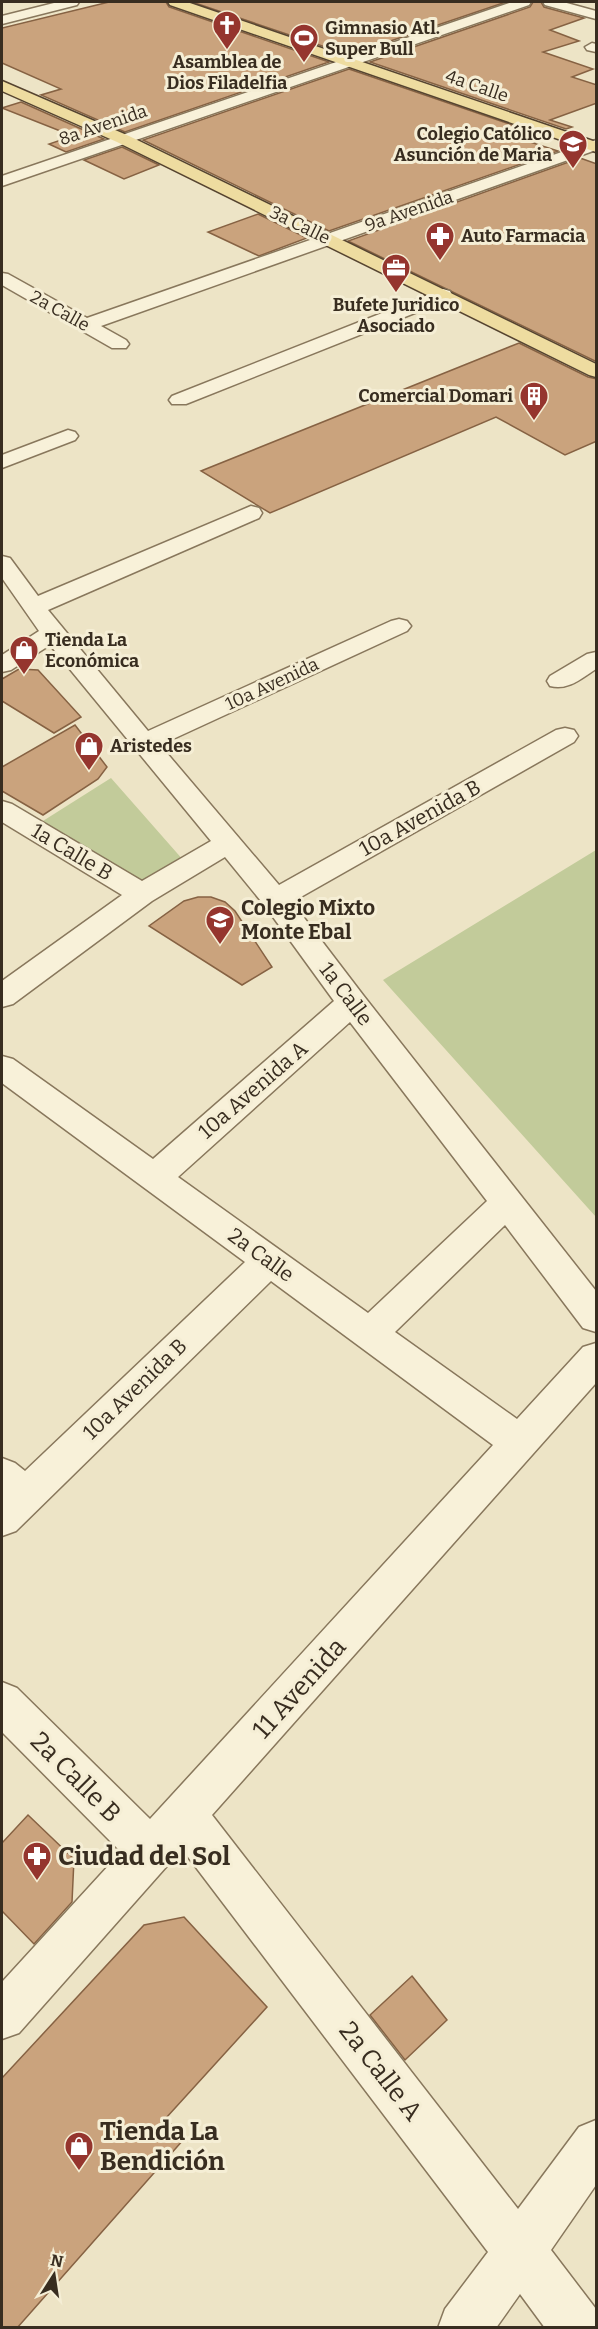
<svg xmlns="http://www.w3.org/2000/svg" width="598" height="2329" font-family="Bitter,serif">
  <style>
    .green { fill: #c2cb9a }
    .building { fill: #caa37d; stroke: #866243; stroke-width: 1.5 }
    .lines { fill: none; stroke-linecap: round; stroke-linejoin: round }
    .minor-casing { stroke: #88775c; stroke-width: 3 }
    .major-casing { stroke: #564430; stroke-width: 3 }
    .minor { fill: #f8f1d9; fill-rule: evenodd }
    .major { fill: #eedca0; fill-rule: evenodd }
    .labels { text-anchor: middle; stroke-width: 6; stroke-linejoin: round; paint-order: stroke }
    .far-poi-label { font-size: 18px; font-weight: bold; fill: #382d20; stroke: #f5eed5; text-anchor: start }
    .far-street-label { font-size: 18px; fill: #382d20; stroke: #f5eed5 }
    .street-label { font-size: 21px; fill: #382d20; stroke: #f5eed5 }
    .poi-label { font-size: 21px; font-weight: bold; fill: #382d20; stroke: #f5eed5; text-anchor: start }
    .near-street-label { font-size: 26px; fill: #382d20; stroke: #f5eed5 }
    .near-poi-label { font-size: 26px; font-weight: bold; fill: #382d20; stroke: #f5eed5; text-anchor: start }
  </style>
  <rect width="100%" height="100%" fill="#ede4c6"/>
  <path class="green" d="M111,778L184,861L141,889L35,826Z
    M596,850V1217L383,980Z"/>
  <path class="building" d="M109,2H166L169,7L329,62L125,132L41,95L61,89L2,63V28Z
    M192,2H506L349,55Z
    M533,2H541L544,7L584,18L550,30L579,41L543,52L593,69L572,77L597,85V103L550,120L572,127L566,129L370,62L530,7Z
    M349,69L547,137L533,143L558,151L329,231L143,140Z
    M21,102L104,139L66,152L49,144L73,136L2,108Z
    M122,147L159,165L124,179L84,160Z
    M580,158L597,164V362L348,241Z
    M258,214L307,238L259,256L208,232Z
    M519,343L588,377L597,379V441L565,455L496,417L270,513L201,471Z
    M19,669L38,670L81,717L54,733L2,701V679Z
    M75,725L107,767L98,779L43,815L2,791V767Z
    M198,897H211L225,902L235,911L272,967L242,985L149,926L184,901Z
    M28,1815L74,1859L72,1902L34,1944L2,1911V1843Z
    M184,1917L267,2007L166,2118L184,2139L17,2328H2V2078L144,1925Z
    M412,1976L447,2020L405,2060L370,2015Z"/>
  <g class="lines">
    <g class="minor-casing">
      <path id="minor" d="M58,2H79L77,5L2,24V16Z
        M512,2H531L529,5L2,186V176Z
        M543,2H563L596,11V19L545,5Z
        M592,43L596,44V52L587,50L585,47Z
        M596,140V150L101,326L126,340L129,344L126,348H112L2,285V273L8,274L87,318Z
        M443,289L450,291L452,295L450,299L186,404H172L169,400L172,396Z
        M68,430L75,432L78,436L75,440L2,468V455Z
        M251,506L259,508L262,513L259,518L48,610L148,731L391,621L399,619L407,621L411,626L407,631L160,745L279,885L556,730L565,728L574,730L578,736L574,742L292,902L363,995L596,1291V1332L583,1328L505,1225L395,1332L517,1419L583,1347L596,1343V1383L212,1815L518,2209L579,2127L596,2120V2185L551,2250L596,2309V2328H545L520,2294L496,2328H438L445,2309L488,2252L182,1849L19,2033L2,2039V1982L121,1852L2,1732V1682L17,1688L150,1819L493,1445L271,1281L16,1531L2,1536V1458L15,1463L25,1471L245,1262L2,1083V1056L13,1059L153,1159L334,1001L265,906L225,857L152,901L13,1004L2,1007V981L122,895L2,822V801L12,804L142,881L211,841L50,645L11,670L2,672V655L39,631L2,578V556L10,558L38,596ZM350,1022L487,1201L368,1313L178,1177Z
        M596,652V669C582,678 568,691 550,686L547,681L550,676L587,654Z"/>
    </g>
    <g class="major-casing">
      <path id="major" d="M168,2H187L596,142V152L170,5Z
        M2,81L129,136L596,364V377L589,375L117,142L2,91Z"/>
    </g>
    <use href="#minor" class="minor"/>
    <use href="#major" class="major"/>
  </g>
  <defs>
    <g id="church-pin" transform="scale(1.5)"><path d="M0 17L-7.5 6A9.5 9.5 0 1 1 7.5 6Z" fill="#95352e" stroke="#f5eed5"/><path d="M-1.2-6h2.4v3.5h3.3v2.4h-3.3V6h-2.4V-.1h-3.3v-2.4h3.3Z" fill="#fff"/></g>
    <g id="stadium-pin" transform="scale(1.5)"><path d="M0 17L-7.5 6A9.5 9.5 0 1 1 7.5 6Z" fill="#95352e" stroke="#f5eed5"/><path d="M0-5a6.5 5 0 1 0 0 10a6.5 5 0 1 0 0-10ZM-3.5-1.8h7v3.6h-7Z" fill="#fff"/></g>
    <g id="school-pin" transform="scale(1.5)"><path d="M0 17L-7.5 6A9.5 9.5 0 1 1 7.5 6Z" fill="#95352e" stroke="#f5eed5"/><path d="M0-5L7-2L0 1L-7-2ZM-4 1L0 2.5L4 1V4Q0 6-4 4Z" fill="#fff"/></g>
    <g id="pharmacy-pin" transform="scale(1.5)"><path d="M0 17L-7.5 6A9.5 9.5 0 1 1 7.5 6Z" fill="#95352e" stroke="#f5eed5"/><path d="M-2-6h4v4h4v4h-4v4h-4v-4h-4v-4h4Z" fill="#fff"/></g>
    <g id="office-pin" transform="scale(1.5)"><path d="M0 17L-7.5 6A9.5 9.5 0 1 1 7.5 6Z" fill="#95352e" stroke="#f5eed5"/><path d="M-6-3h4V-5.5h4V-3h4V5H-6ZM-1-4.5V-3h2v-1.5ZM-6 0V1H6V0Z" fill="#fff"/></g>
    <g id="building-pin" transform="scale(1.5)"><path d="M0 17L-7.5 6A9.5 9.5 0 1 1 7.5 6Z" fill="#95352e" stroke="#f5eed5"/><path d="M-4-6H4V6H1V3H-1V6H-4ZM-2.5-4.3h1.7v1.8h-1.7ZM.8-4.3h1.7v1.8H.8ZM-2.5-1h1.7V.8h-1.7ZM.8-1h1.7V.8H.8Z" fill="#fff"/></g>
    <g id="shop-pin" transform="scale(1.5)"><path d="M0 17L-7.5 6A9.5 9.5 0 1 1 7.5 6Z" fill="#95352e" stroke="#f5eed5"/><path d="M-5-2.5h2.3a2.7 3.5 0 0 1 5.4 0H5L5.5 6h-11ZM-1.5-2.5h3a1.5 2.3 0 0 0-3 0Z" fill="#fff"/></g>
  </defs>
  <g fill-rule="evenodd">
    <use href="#church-pin" x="227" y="25"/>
    <use href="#stadium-pin" x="304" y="38"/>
    <use href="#school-pin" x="573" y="144"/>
    <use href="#pharmacy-pin" x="440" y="236"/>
    <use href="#office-pin" x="396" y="268"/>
    <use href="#building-pin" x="534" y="396"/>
    <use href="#shop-pin" x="24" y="650"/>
    <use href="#shop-pin" x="89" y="746"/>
    <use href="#school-pin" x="220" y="920"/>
    <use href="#pharmacy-pin" x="37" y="1856"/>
    <use href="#shop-pin" x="79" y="2146"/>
  </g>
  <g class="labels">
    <g class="far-poi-label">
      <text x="325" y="34">Gimnasio Atl.<tspan x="325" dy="21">Super Bull</tspan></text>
      <text x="227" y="68" text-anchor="middle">Asamblea de<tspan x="227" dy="21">Dios Filadelfia</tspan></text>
      <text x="552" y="140" text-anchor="end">Colegio Católico<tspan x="552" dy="21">Asunción de Maria</tspan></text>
      <text x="461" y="242">Auto Farmacia</text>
      <text x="396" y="311" text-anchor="middle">Bufete Juridico<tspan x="396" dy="21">Asociado</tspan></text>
      <text x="513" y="402" text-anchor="end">Comercial Domari</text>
      <text x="45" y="646">Tienda La<tspan x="45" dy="21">Económica</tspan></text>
      <text x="110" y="752">Aristedes</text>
    </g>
    <g class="far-street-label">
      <text transform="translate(477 86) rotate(19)" y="6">4a Calle</text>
      <text transform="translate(103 125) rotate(-19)" y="6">8a Avenida</text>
      <text transform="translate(409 211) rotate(-19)" y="6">9a Avenida</text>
      <text transform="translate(300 225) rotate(26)" y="6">3a Calle</text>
      <text transform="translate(60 311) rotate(29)" y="6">2a Calle</text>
      <text transform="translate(272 684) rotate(-25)" y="6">10a Avenida</text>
    </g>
    <g class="street-label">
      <text transform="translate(420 818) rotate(-29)" y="7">10a Avenida B</text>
      <text transform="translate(72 852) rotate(31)" y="7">1a Calle B</text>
      <text transform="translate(346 994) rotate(53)" y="7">1a Calle</text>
      <text transform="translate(253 1090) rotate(-41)" y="7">10a Avenida A</text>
      <text transform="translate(261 1255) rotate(36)" y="7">2a Calle</text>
      <text transform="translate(135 1389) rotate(-44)" y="7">10a Avenida B</text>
    </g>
    <g class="poi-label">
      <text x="241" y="915">Colegio Mixto<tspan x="241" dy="24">Monte Ebal</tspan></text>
    </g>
    <g class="near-street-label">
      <text transform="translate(299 1688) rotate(-48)" y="9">11 Avenida</text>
      <text transform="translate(76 1777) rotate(45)" y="9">2a Calle B</text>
      <text transform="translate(381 2071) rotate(52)" y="9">2a Calle A</text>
    </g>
    <g class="near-poi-label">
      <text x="58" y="1865">Ciudad del Sol</text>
      <text x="100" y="2140">Tienda La<tspan x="100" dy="30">Bendición</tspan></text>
    </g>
  </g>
  <rect width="598" height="2329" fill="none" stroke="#382d20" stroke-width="6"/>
  <g transform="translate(54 2275) rotate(12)" stroke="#f5eed5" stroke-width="4.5" paint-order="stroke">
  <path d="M0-4.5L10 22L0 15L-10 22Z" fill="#382d20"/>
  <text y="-9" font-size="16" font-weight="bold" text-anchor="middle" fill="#382d20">N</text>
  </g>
</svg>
